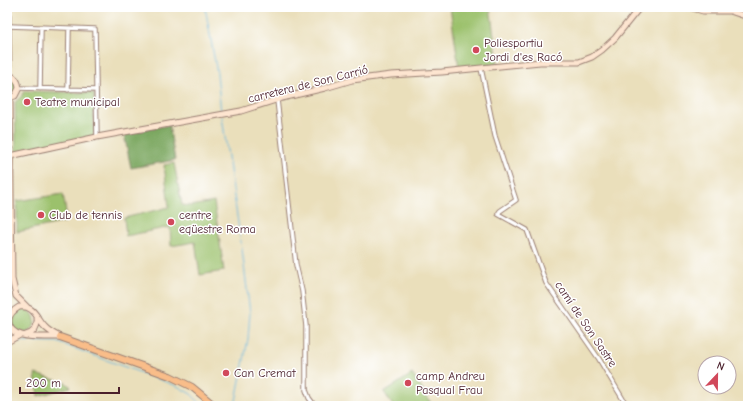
<svg xmlns="http://www.w3.org/2000/svg" width="755" height="413" font-family="'Comic Neue',sans-serif">
  <style>
    .green { fill: #9bc16c; stroke: #72704c }
    .forest { fill: #7ca760; stroke: #636346 }
    .lines { fill: none; stroke-linecap: round; stroke-linejoin: round }
    .stream { stroke: #61b3dc; stroke-width: 1 }
    .street-casing { stroke: #9a7f73; stroke-width: 5.5 }
    .secondary-casing { stroke: #9a7f73; stroke-width: 7 }
    .primary-casing { stroke: #9a7f73; stroke-width: 8 }
    .street { stroke: #fff; stroke-width: 3.5 }
    .secondary { stroke: #fde5d0; stroke-width: 5 }
    .primary { stroke: #f9bd89; stroke-width: 6 }
    .poi-dot { fill: #d1495b; stroke: #fff; stroke-width: 1.5 }
    .labels { text-anchor: middle; stroke-width: 3; stroke-linejoin: round; paint-order: stroke }
    .poi-label { font-size: 12px; fill: #4a1f2b; stroke: #fff; text-anchor: start }
    .street-label { font-size: 12px; fill: #4a1f2b; stroke: #fff }
  </style>
  <rect width="100%" height="100%" fill="#fff"/>
  <filter id="ink" filterUnits="userSpaceOnUse"><feTurbulence type="fractalNoise" baseFrequency=".025" numOctaves="2"/><feDisplacementMap in="SourceGraphic" scale="8" xChannelSelector="R" yChannelSelector="G"/><feConvolveMatrix kernelMatrix="1 2 1 2 8 2 1 2 1" color-interpolation-filters="sRGB"/></filter>
  <filter id="wash" filterUnits="userSpaceOnUse"><feTurbulence type="fractalNoise" baseFrequency=".012" numOctaves="4" result="noise"/><feDisplacementMap in="SourceGraphic" scale="16" xChannelSelector="R" yChannelSelector="G"/><feGaussianBlur stdDeviation="0.9" result="paint"/><feColorMatrix in="noise" values="0 0 0 0 0 0 0 0 0 0 0 0 0 0 0 0 0 1.4 0 .05"/><feComposite in="paint" operator="in"/></filter>
  <g filter="url(#wash)">
    <rect width="100%" height="100%" fill="#eadfbb"/>
    <path class="green" d="M450,7H490L498,64L459,68Z
      M7,78L14,80C18,88 17,94 7,96Z
      M24,91L93,93L94,94V136L16,153L15,102L21,97Z
      M174,163L182,205L191,206L214,202L224,271L200,275L195,242L171,246L170,227L126,236L124,218L169,207L164,165Z
      M63,194L66,212L65,222L17,232V201Z
      M11 321a12 12 0 1 1 24 0a12 12 0 1 1-24 0Z
      M35,374L66,383L71,387L38,396Z
      M412,374L433,406H393L384,392Z"/>
    <path class="forest" d="M169,125L175,160L131,168L124,134Z"/>
    <g class="lines">
      <path class="stream" d="M205,7L217,73L221,112
        M222,117L242,249L250,313L248,339L235,406
        M16,341L57,342L177,386L191,394L203,406"/>
    </g>
  </g>
  <g filter="url(#ink)">
    <g class="lines">
      <g class="street-casing">
        <path id="street" d="M9,26L95,29L97,137
          M481,68L495,136L516,200L500,211L498,214L527,230L546,283L599,359L627,406
          M19,88L96,90
          M40,89L41,28
          M68,90L69,29
          M277,100L296,265L302,291L306,326V390L309,398L315,406"/>
      </g>
      <g class="secondary-casing">
        <path id="secondary" d="M8,7L9,75
          M689,7L703,11H730L748,17
          M7,75C15,76 18,80 19,88L15,96L8,98
          M11,98L10,100L12,279L16,296L27,307
          M10,156L97,137L241,111L282,98L325,88L352,80L391,75L442,72L540,62H579L592,57L602,50L615,38L640,7
          M7,302L9,318
          M19,307C34,305 36,317 44,326C48,331 54,334 60,337C46,336 6,342 9,319C10,313 14,310 19,307Z
          M26,335C34,333 38,327 37,318
          M7,342L20,335"/>
      </g>
      <g class="primary-casing">
        <path id="primary" d="M60,337L170,376L192,387L215,406"/>
      </g>
      <use href="#street" class="street"/>
      <use href="#secondary" class="secondary"/>
      <use href="#primary" class="primary"/>
    </g>
  </g>
  <g class="poi-dot">
    <circle cx="476" cy="50" r="4"/>
    <circle cx="27" cy="102" r="4"/>
    <circle cx="41" cy="215" r="4"/>
    <circle cx="171" cy="222" r="4"/>
    <circle cx="226" cy="373" r="4"/>
    <circle cx="408" cy="383" r="4"/>
  </g>
  <g class="labels">
    <g class="poi-label">
      <text x="484" y="47">Poliesportiu<tspan x="484" dy="14">Jordi d'es Racó</tspan></text>
      <text x="35" y="106">Teatre municipal</text>
      <text x="49" y="219">Club de tennis</text>
      <text x="179" y="219">centre<tspan x="179" dy="14">eqüestre Roma</tspan></text>
      <text x="234" y="377">Can Cremat</text>
      <text x="416" y="380">camp Andreu<tspan x="416" dy="14">Pasqual Frau</tspan></text>
    </g>
    <g class="street-label">
      <text transform="translate(308 84) rotate(-14)" y="4">carretera de Son Carrió</text>
      <text transform="translate(586 324) rotate(56)" y="4">camí de Son Sastre</text>
    </g>
  </g>
  <rect width="755" height="413" fill="none" stroke="#fff" stroke-width="24"/>
  <g transform="translate(717 375) rotate(22)"><circle r="19" fill="#ffffff" stroke="#b7a5aa"/>
  <path d="M0-3L7 15L0 10L-7 15Z" fill="#d1495b"/>
  <text y="-6" font-size="11" font-weight="bold" text-anchor="middle" fill="#4a1f2b">N</text>
  </g>
  <path d="M20 387v6h99v-6" fill="none" stroke="#4a1f2b" stroke-width="2"/>
  <text x="26" y="387" font-size="12" fill="#4a1f2b" stroke="#ffffff" stroke-width="3" paint-order="stroke">200 m</text>
</svg>
